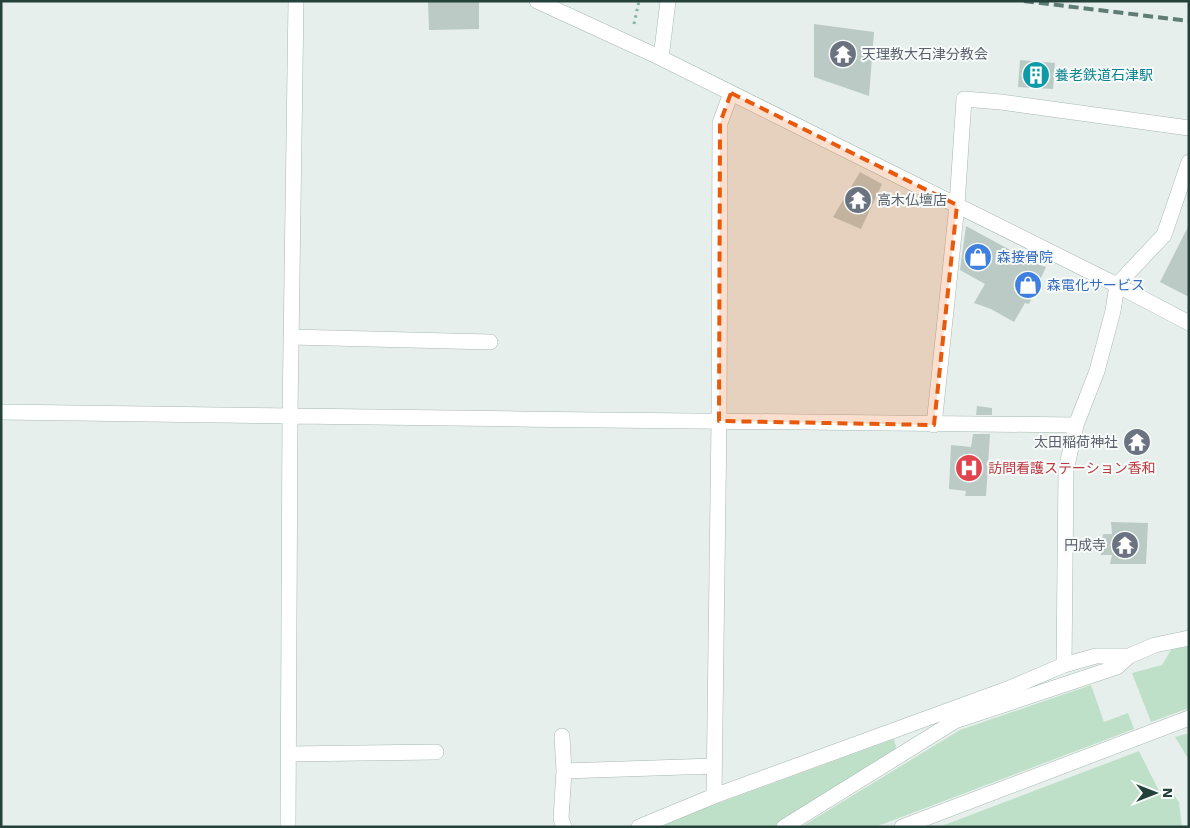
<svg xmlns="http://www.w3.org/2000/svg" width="1190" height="828" font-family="'Work Sans','Noto Sans JP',sans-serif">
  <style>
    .green { fill: #bfe0c8 }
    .building { fill: #bbcac4 }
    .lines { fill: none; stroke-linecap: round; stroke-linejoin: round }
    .minor-casing { stroke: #a8b8b2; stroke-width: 16 }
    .path { stroke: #86b3a5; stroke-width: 3; stroke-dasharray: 2.5 4; stroke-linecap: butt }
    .minor { stroke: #fff; stroke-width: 15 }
    .rail { stroke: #5f7d75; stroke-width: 4; stroke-dasharray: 10 5; stroke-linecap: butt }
    .marked { fill: #e8590c; fill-opacity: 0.2; stroke: #e8590c; stroke-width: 4; stroke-dasharray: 10 6; stroke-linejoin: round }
    .labels { text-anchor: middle; stroke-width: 4; stroke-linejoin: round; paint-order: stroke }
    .worship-label { font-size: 14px; fill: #5b616d; stroke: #f7fbf9; text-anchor: start }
    .culture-label { font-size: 14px; fill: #0d838f; stroke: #f7fbf9; text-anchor: start }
    .shop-label { font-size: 14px; fill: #366cbe; stroke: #f7fbf9; text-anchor: start }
    .health-label { font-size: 14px; fill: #be3a42; stroke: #f7fbf9; text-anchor: start }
  </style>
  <rect width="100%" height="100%" fill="#e6efeb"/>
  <path class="green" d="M1189,646V708L1151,722L1132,673L1162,665L1171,650Z
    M1091,685L1104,722L1128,713L1134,729L875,827H801L960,730Z
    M1189,733V760L1175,737Z
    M894,739L897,751L773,827H666L664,823Z
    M1139,751L1159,791L1169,788L1179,802L1182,827H939Z"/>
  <path class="building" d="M428,1H479V29L429,30Z
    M814,24L874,32L869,96L814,77Z
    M1020,60L1055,63L1053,89L1018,87Z
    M860,172L882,184L861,229L833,217Z
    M1189,225V297L1160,282Z
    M966,226L1034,263L1046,267L1029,304L1025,303L1014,322L991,309L974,303L985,284L960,270Z
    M977,406L992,408V415H976Z
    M973,434H990L986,496H965L966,491L949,489L951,445L971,447Z
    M1111,522L1148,523L1146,564H1110L1112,555H1101L1103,534H1112Z"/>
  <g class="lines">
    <g class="minor-casing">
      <path id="minor" d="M537,1L661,58L1117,285L1189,323
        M661,58L668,1
        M291,337L490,342
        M1,412C359,415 718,424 1076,425
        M934,425L957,205L964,99L1001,102L1189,128
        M1064,665L1066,470L1076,425L1097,371L1113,311L1117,285L1164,235L1189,162
        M562,736L564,771L561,819L564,827
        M289,754L436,752
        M564,771L714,766
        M714,796L1010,688L1064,665L1096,656H1129L1155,645L1189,638
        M288,827L290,415L296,1
        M639,827L714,796L719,421L720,123L731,93
        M784,827L955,721L1117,667L1129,656
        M902,827L1189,718"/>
    </g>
    <path class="path" d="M634,24L639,1"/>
    <use href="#minor" class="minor"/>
    <path class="rail" d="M1024,1L1189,21"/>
  </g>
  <path class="marked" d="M731,93L957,205L934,425L719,421L720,123Z"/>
  <defs>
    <g id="temple-disc" transform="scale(1.4375)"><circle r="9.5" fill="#6b7280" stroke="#f7fbf9"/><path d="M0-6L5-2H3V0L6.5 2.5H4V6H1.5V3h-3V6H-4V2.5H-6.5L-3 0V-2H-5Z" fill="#fff"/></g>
    <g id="building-disc" transform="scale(1.4375)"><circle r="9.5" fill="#0f9aa8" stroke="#f7fbf9"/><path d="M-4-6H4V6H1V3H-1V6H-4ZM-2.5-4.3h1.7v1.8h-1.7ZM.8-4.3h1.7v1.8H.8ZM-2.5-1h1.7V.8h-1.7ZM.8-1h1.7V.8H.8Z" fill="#fff"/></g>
    <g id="shop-disc" transform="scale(1.4375)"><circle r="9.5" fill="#3f7fe0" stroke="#f7fbf9"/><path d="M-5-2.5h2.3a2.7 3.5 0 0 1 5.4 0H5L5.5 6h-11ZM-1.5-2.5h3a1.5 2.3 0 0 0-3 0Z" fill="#fff"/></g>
    <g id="hospital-disc" transform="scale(1.4375)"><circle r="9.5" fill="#e0444e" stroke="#f7fbf9"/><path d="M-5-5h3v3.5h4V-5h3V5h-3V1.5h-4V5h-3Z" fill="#fff"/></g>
  </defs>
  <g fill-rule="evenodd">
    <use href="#temple-disc" x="843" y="54"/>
    <use href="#building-disc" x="1036" y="75"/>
    <use href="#temple-disc" x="858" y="200"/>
    <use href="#shop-disc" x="978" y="257"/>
    <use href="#shop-disc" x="1028" y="285"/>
    <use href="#temple-disc" x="1137" y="442"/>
    <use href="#hospital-disc" x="969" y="468"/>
    <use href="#temple-disc" x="1125" y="545"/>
  </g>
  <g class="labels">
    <g class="worship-label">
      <text x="862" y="59">天理教大石津分教会</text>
      <text x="877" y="205">高木仏壇店</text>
      <text x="1118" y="447" text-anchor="end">太田稲荷神社</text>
      <text x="1106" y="550" text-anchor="end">円成寺</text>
    </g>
    <g class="culture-label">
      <text x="1055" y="80">養老鉄道石津駅</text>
    </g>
    <g class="shop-label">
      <text x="997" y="262">森接骨院</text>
      <text x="1047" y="290">森電化サービス</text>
    </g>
    <g class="health-label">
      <text x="988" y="473">訪問看護ステーション香和</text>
    </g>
  </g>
  <rect width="1190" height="828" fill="none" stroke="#24423a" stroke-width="5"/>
  <g transform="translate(1155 793) rotate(90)" stroke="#f7fbf9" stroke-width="4" paint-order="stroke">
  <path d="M0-4L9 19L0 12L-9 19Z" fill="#24423a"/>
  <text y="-8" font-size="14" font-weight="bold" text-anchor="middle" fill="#24423a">N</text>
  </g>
</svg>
